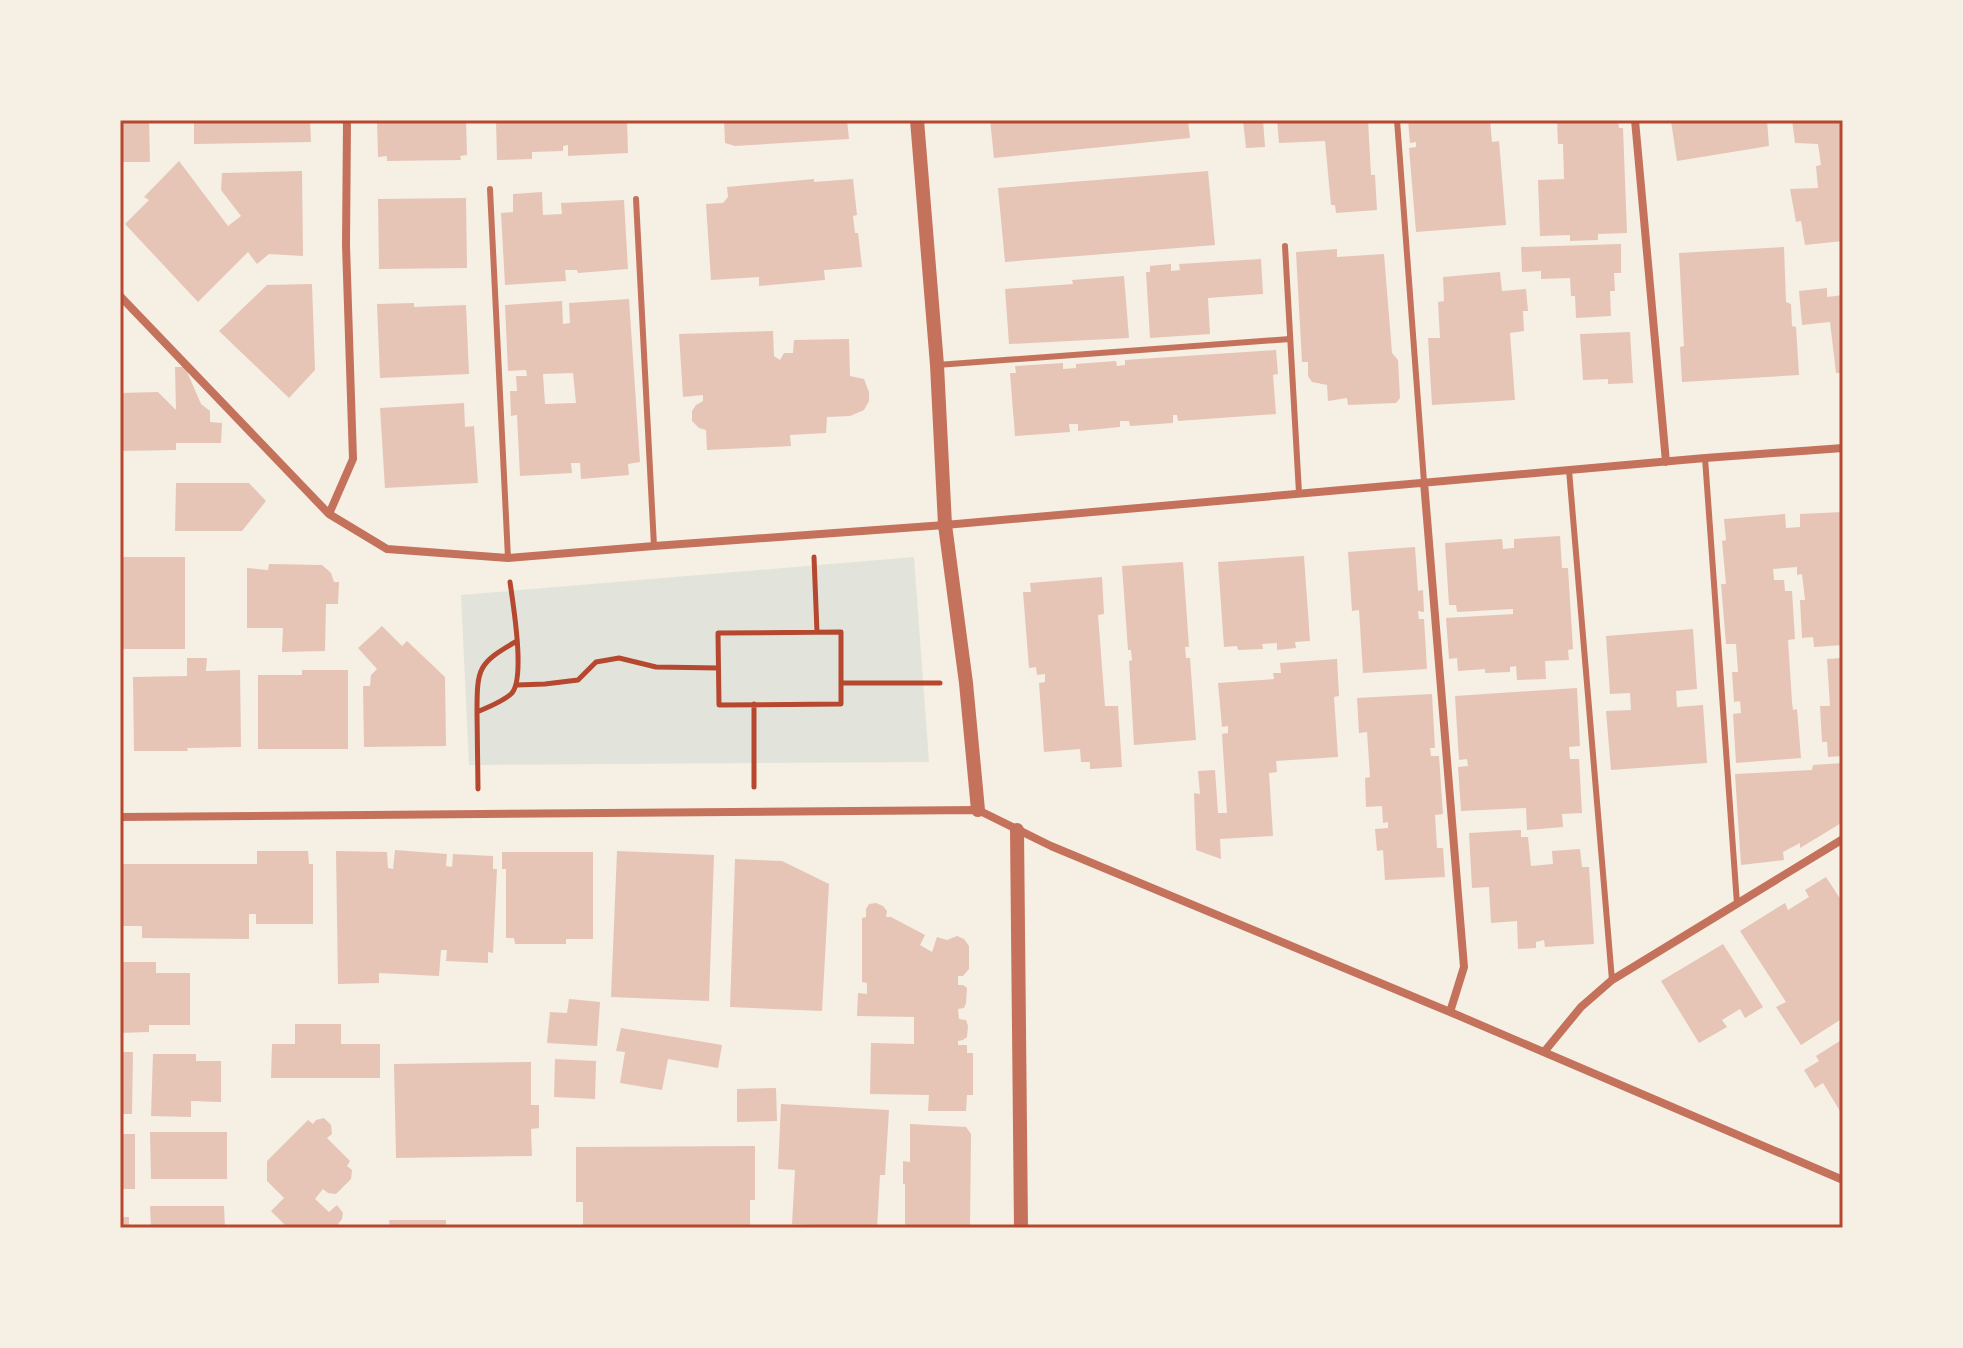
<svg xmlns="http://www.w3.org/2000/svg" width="1963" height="1348" font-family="'Sofia Sans Condensed',sans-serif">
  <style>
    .green { fill: #e2e4dc }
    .building { fill: #e6c5b7; fill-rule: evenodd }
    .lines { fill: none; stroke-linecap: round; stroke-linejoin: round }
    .path { stroke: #b5482f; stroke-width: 5 }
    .service { stroke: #c5725c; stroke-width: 6 }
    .minor { stroke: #c5725c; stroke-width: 8 }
    .tertiary { stroke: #c5725c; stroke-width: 14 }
    .neatline { fill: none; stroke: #b5482f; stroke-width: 3 }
  </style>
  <rect width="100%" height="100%" fill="#f6efe4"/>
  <path class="green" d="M914,557L929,762L469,765L461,595Z"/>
  <path class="building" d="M120,120H149L150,162H120Z
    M194,120H310L311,142L194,144Z
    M377,120H466L467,155L460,156L461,160L387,161V156L378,157Z
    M496,120H627L628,153L568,156V145L563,146V151L532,152V159L497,160Z
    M724,120H847L849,139L735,146L725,143Z
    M990,120H1188L1190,138L994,158Z
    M1243,120H1263L1265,147L1246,148Z
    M1277,120H1368L1371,175H1375L1377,210L1336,213L1335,205H1331L1325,141L1279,143Z
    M1408,120H1490L1492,142L1499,141L1506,225L1416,232L1409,148L1416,147V142L1410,143Z
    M1557,120H1618L1619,128H1623L1627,233L1598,234V240L1570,241V235L1540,236L1538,180L1564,179L1563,144H1558Z
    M1678,120H1767L1769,146L1677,161L1671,121Z
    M1792,120H1843V241L1805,245L1801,221L1796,222L1790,189L1818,188L1816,166L1821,165L1818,144L1795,143Z
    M179,161L228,226L241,216L221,190L222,173L302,171L303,256L269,254L257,264L248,252L198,302L125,224L149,200L144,197Z
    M1208,171L1215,245L1005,262L998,188Z
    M814,179V182L853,179L857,215L853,216L855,233H858L862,267L824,270L825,280L759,286V277L711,280L706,204L723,203L728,197L727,187Z
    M542,192L543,215L562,214L561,203L624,200L628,269L578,273L577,270H565L566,281L505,285L501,213L513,212V194Z
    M466,198L467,268L379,269L378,199Z
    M1621,244V273H1614L1615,291H1610L1611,316L1576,318L1575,296H1571L1570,278L1541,279V271L1522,272L1521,247Z
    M1784,247L1786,302L1791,304L1792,326L1796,327L1799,375L1682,382L1680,347L1684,346L1679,253Z
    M1337,249V257L1384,254L1392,353L1398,360L1400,398L1396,403L1348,405L1347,398L1328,401L1327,385L1312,382L1308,376V362H1302L1296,252Z
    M1261,259L1263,294L1208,298L1210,334L1150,338L1146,272H1150V266L1171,264V271L1180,270L1179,264Z
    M1500,272L1502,291L1526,289L1528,311H1523L1524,331L1510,333L1515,400L1432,405L1428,338H1440L1438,302L1444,301L1443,277Z
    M1124,276L1129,338L1009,344L1005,289L1073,284L1072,280Z
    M312,284L315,370L289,398L219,331L267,285Z
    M1827,288V297L1843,295V373H1836L1830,322L1802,325L1799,291Z
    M629,299L640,462L628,464L629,475L581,479L580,463H571L572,473L520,476L517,415L511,416L510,391H517L516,376H527L526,370L508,371L505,305L562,301L563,324L570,323L569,303ZM573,373L576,403L545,404L543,374Z
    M414,303V307L466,305L469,374L380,378L377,304Z
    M773,331L774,356L780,360L784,353H793L794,340L849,339L850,376L864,379L869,392V401L864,410L850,416L827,417L826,433L790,435L791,446L707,450L706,430L699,428L692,421V411L696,405L703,401V395L683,397L679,334Z
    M1630,332L1633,383L1608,384V379L1583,380L1580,334Z
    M1276,350L1278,374L1273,375L1276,414L1178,421L1177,415H1173V423L1130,426L1129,421H1120V427L1078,431V424H1069L1070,432L1015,436L1010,373H1016L1015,366L1063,363V369L1076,368V364L1116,361L1117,366L1125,365V360Z
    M175,367H185L201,404L210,411V422L222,423L221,443H176V450L120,451V393L158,392L176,410Z
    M464,403L465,427L474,426L478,483L385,488L380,408Z
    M176,483H249L266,501L242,531H175Z
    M1843,512V645L1814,647L1813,637L1802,638L1800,600H1805L1802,574L1797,575V567L1773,569L1774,580H1784L1785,591H1792L1795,639L1788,640L1792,702L1793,710L1797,709L1801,758L1736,763L1733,714L1741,713L1740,701L1734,702L1732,672H1738L1736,644H1726L1721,584H1726L1722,541L1726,540L1724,519L1785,514L1786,528L1800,527V514Z
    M1560,536L1562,568H1568L1573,649L1568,650L1569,660L1545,661L1546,679L1517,680L1516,666L1510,667V672L1485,673V669L1458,671L1457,658L1449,659L1446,618L1513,614V609L1457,612L1456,605H1449L1445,543L1502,539L1503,549L1514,548V539Z
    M1415,547L1418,591L1423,590L1424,612L1418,611L1419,619H1424L1427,669L1363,673L1359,610L1352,611L1348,552Z
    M1304,556L1310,641L1295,642L1296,648L1277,650V643L1262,644L1263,649L1238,650L1237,646L1224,647L1218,562Z
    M120,557H185V649H120Z
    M1183,562L1189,647H1185L1186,658H1190L1196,740L1134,745L1129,661L1132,660L1131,650H1128L1122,566Z
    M269,564L322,565L331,573L334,582H339L338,604H326L325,651L282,652L283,628H247V568L268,570Z
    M1102,577L1104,614L1098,615L1105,706H1118L1122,767L1090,769V762H1081L1080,749L1044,752L1039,683L1045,682V674L1037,675L1036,667L1029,668L1023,592H1031L1030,583Z
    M382,626L402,646L407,641L445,677L446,746L364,747L363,686H370L371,675L377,669L358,648Z
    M1693,629L1697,689L1676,691L1677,707L1703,705L1707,763L1611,770L1606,711L1631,710L1630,693L1610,694L1606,636Z
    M187,658H207L206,671L240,670L241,747L187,748L188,751H134L133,677L187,676Z
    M1843,658V756L1828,757L1827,742H1822L1820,706H1830L1827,659Z
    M1337,659L1339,696L1334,697L1338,757L1276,761L1277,772L1269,773L1273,836L1220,839L1221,859L1196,850L1194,793L1200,794L1198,771L1215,770L1218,813H1227L1222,734L1228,733V726L1222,727L1218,683L1274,679L1273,673H1281L1280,663Z
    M302,670H348V749H258V675H302Z
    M1577,688L1580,746L1569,747L1570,759H1579L1582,813L1562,814L1563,827L1527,830L1526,808L1461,811L1458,767L1468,766L1467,759L1459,760L1455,696Z
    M1432,694L1435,748H1430L1431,756H1439L1443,814L1435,815L1437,848H1443L1445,877L1385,880L1383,850L1377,851L1375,829L1388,828V822L1383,823L1382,806L1366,807L1365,778L1370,777L1367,732L1359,733L1357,698Z
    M1843,763V822L1800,848V843L1783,852L1784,860L1741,865L1735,774L1812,770L1813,765Z
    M1521,830V837H1528L1531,866L1553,864L1552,851L1580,849L1582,867H1589L1594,944L1545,947L1544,940L1536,942V948L1518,949L1517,921L1491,923L1489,887L1472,888L1469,833Z
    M395,850L447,854L446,866L452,867L453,854L493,856V869H497L493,953L488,952V963L446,961L447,950H441L439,976L379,973V983L338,984L336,851L387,852L388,868L393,869Z
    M257,851H308L309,864H313V924H256V914H249V939L142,938V926H120V864H257Z
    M617,851L714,855L709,1001L611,997Z
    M502,852H593V939H566V944H515L514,938H506V869H502Z
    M735,859L782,861L829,884L822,1011L730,1007Z
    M1826,877L1843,903V1018L1801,1045L1776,1007L1786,1002L1740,931L1785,903L1788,910L1809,897L1805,890Z
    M876,903L883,906L887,911L886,917H891L925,935L920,945L932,952L937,937L947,940L957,936L964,939L969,946V969L963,976H958V985H963L967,988L966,1003L964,1008L958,1009L959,1019L966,1020L968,1026L967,1037L963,1040L958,1041V1045H967V1053H973V1095H967L966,1111H928L929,1095L870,1094L871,1043L914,1044V1017L857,1016L858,993L867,994V983L862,982V918L866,917V909L869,904Z
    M1723,944L1763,1007L1745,1018L1740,1009L1722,1020L1727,1027L1699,1043L1661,981Z
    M120,962H156V973H190V1025H149V1032L120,1033Z
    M569,999L600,1002L597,1046L547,1043L550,1012L567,1013Z
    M295,1024H341V1044H380V1078H271L272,1044H295Z
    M621,1028L722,1045L718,1068L668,1059L662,1090L620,1083L625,1052L616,1051Z
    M1843,1039V1116L1823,1083L1815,1088L1804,1070L1819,1061L1816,1056Z
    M120,1052H133L132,1114H120Z
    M153,1054H196V1061H221V1102L191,1101V1117L151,1116Z
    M555,1059L596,1061L595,1099L554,1097Z
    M531,1062V1105H539V1128L531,1129L532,1156L396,1158L394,1064Z
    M776,1088L777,1121L737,1122V1089Z
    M781,1104L889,1110L885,1175H880L877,1228L792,1224L795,1170L778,1169Z
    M324,1118L331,1125L332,1134L327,1138L350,1161L347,1166L352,1170L351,1179L336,1194L328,1193L323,1189L315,1199L329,1212L337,1205L343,1213L342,1219L338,1224L343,1228H284L286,1226L271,1211L284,1198L267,1181V1161L308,1120L313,1124L316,1120Z
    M910,1124L966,1127L971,1134L970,1228H905V1184H903V1161L910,1162Z
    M150,1132H227V1179H151Z
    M120,1134H135V1189H120Z
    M755,1146V1200H750V1228H583V1202H576V1147Z
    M150,1206H224L225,1228H151Z
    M120,1217H129V1228H120Z
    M389,1220H446V1228H390Z"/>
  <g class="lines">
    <path class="path" d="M814,557L817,632
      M841,632V704L719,705L718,633Z
      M841,683H940
      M517,685L545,684L578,680L596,662L619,658L656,667L718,668
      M477,712C477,668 478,663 517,641
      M754,787V704
      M478,789L477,712C488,707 502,702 511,694C526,680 513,604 510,582"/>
    <path class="service" d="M1397,120L1424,482
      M490,189L508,558
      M636,199L654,546
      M1285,246L1299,493
      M937,365L1290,339
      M1705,458L1737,904
      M1569,470L1612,980"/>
    <path class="minor" d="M1635,120L1666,462
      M120,296L329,514L387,549L508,558L654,546L945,525L1705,458L1843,448
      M1424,482L1464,967L1450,1012
      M329,514L353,459L346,245L347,120
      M120,817L978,810L1051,846L1450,1012L1843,1180
      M1544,1052L1581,1007L1612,980L1843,839"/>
    <path class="tertiary" d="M917,120L937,365L945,525L966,683L978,810
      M1017,830L1021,1228"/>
  </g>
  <rect width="1963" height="1348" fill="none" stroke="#f6efe4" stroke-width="244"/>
  <rect x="122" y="122" width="1719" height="1104" class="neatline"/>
</svg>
